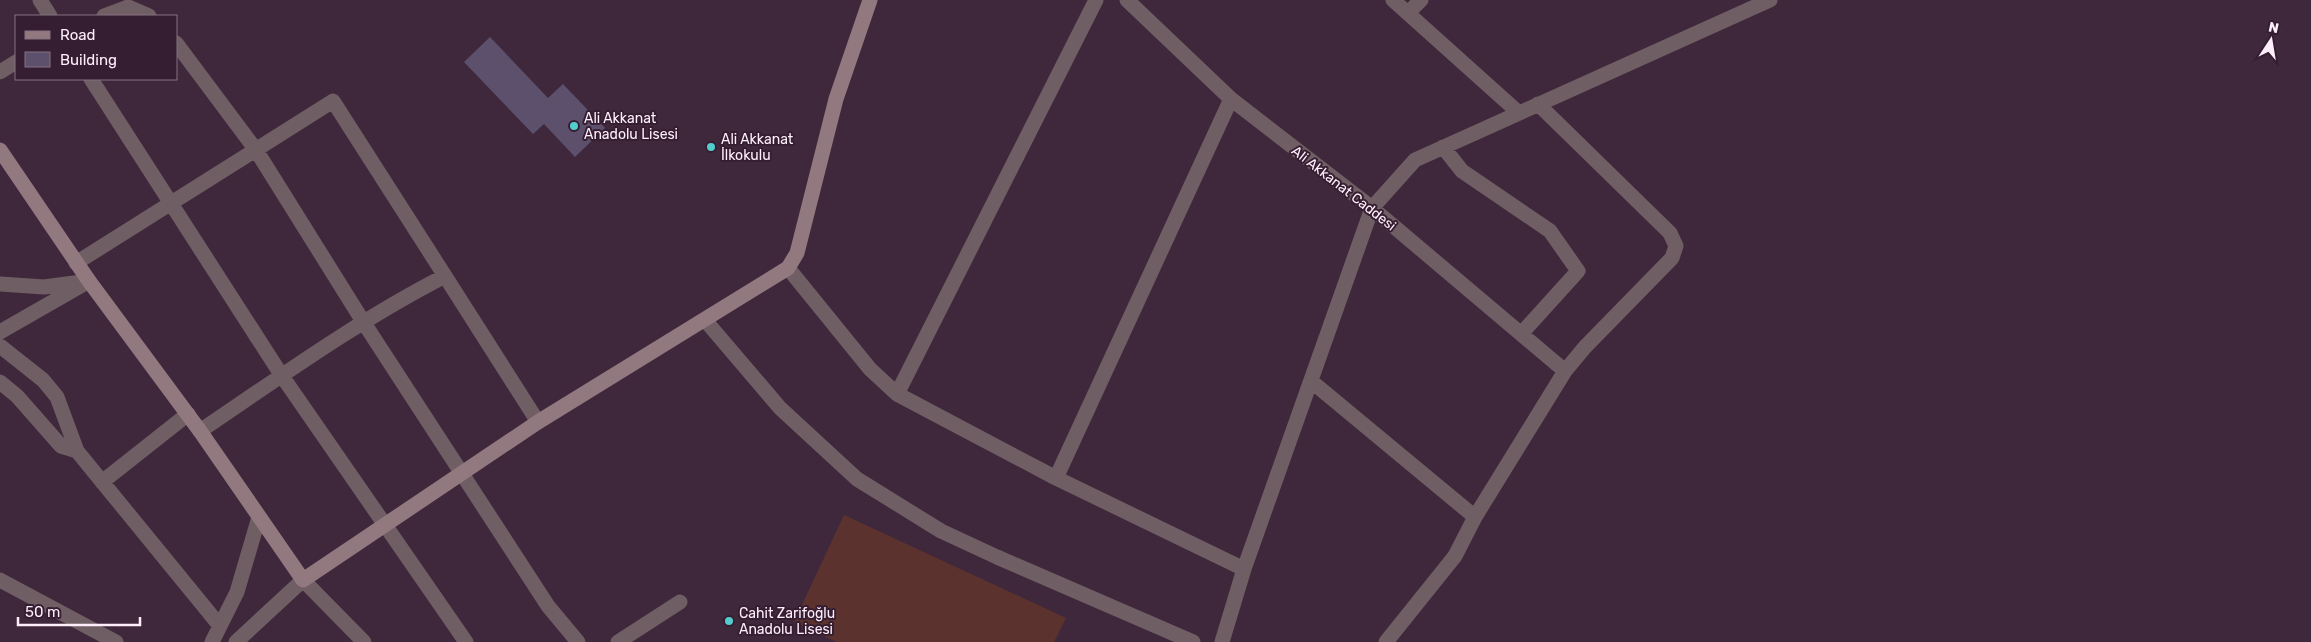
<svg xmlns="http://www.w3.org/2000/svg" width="2311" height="642" font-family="Rubik,sans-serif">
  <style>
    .grass { fill: #5b322d }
    .building { fill: #5d506c }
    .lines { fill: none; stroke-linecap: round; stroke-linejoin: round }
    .street { stroke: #6f5f64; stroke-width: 15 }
    .secondary { stroke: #92797f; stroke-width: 15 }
    .poi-dot { fill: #52cdce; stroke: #351e31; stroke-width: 2 }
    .labels { text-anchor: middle; stroke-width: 4; stroke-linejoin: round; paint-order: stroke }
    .poi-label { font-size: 14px; fill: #feeefb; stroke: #351e31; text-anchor: start }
    .street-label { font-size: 14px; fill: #feeefb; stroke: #351e31 }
  </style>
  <rect width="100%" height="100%" fill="#40283c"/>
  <path class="grass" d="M844,515L1066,618L1054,642H837L794,622Z"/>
  <path class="building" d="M490,37L548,98L563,84L605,128L575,157L544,124L533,134L464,62Z"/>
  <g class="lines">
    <path class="street" d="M40,0L50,16
      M1127,0L1231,99L1372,208L1565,371
      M1393,0L1519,113
      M1408,13L1421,0
      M104,16L128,7L149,16
      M176,43L256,150L364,323L548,606L578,642
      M0,72L16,62
      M91,79L282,376L466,642
      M1443,147L1462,171L1550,231L1578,271L1521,334
      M76,263L333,101L445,276
      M788,268L870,369L897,394L1056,478L1244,569
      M0,284L44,287L82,282
      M705,320L780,408L857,479L941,531L997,557L1193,642
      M0,332L89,281
      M0,346L43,380L57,397L77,451L220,626
      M1311,381L1475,517
      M0,382L17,396L61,446L77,451
      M897,394L1096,0
      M200,431C280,377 359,320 445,276L538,422
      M1056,478L1231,99
      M102,482L188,414
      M0,580L116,642
      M212,642L237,592L259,517
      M236,642L303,580L364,642
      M618,642L680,602
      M1222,642L1244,569L1372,208L1415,160L1770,0
      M1386,642L1455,556L1475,517L1565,371L1585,347L1672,258L1676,246L1670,233L1538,104"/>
    <path class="secondary" d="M0,150L89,281L200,431L303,580L538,422L788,268L797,253L836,99L870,0"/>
  </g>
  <g class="poi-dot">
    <circle cx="574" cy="126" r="5"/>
    <circle cx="711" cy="147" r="5"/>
    <circle cx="729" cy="621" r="5"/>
  </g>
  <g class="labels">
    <g class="poi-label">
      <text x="584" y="123">Ali Akkanat<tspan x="584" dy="16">Anadolu Lisesi</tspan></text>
      <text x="721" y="144">Ali Akkanat<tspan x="721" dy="16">İlkokulu</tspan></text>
      <text x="739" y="618">Cahit Zarifoğlu<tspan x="739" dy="16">Anadolu Lisesi</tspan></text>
    </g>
    <g class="street-label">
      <text transform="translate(1344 188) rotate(38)" y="5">Ali Akkanat Caddesi</text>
    </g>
  </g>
  <rect x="15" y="15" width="162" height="65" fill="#351e31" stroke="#857182"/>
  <rect x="25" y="31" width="25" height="8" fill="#92797f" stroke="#857182"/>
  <text x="60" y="40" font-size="15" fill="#feeefb">Road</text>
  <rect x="25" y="52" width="25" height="15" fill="#5d506c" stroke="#857182"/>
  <text x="60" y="65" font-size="15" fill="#feeefb">Building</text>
  <g transform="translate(2271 40) rotate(12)" stroke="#351e31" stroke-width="4" paint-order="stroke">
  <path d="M0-4L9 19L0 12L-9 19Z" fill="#feeefb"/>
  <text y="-8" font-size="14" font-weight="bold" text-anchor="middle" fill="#feeefb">N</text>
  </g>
  <path d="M18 617v8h122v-8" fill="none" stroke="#feeefb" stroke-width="2.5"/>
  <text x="25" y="617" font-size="15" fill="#feeefb" stroke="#351e31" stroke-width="4" paint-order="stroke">50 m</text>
</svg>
